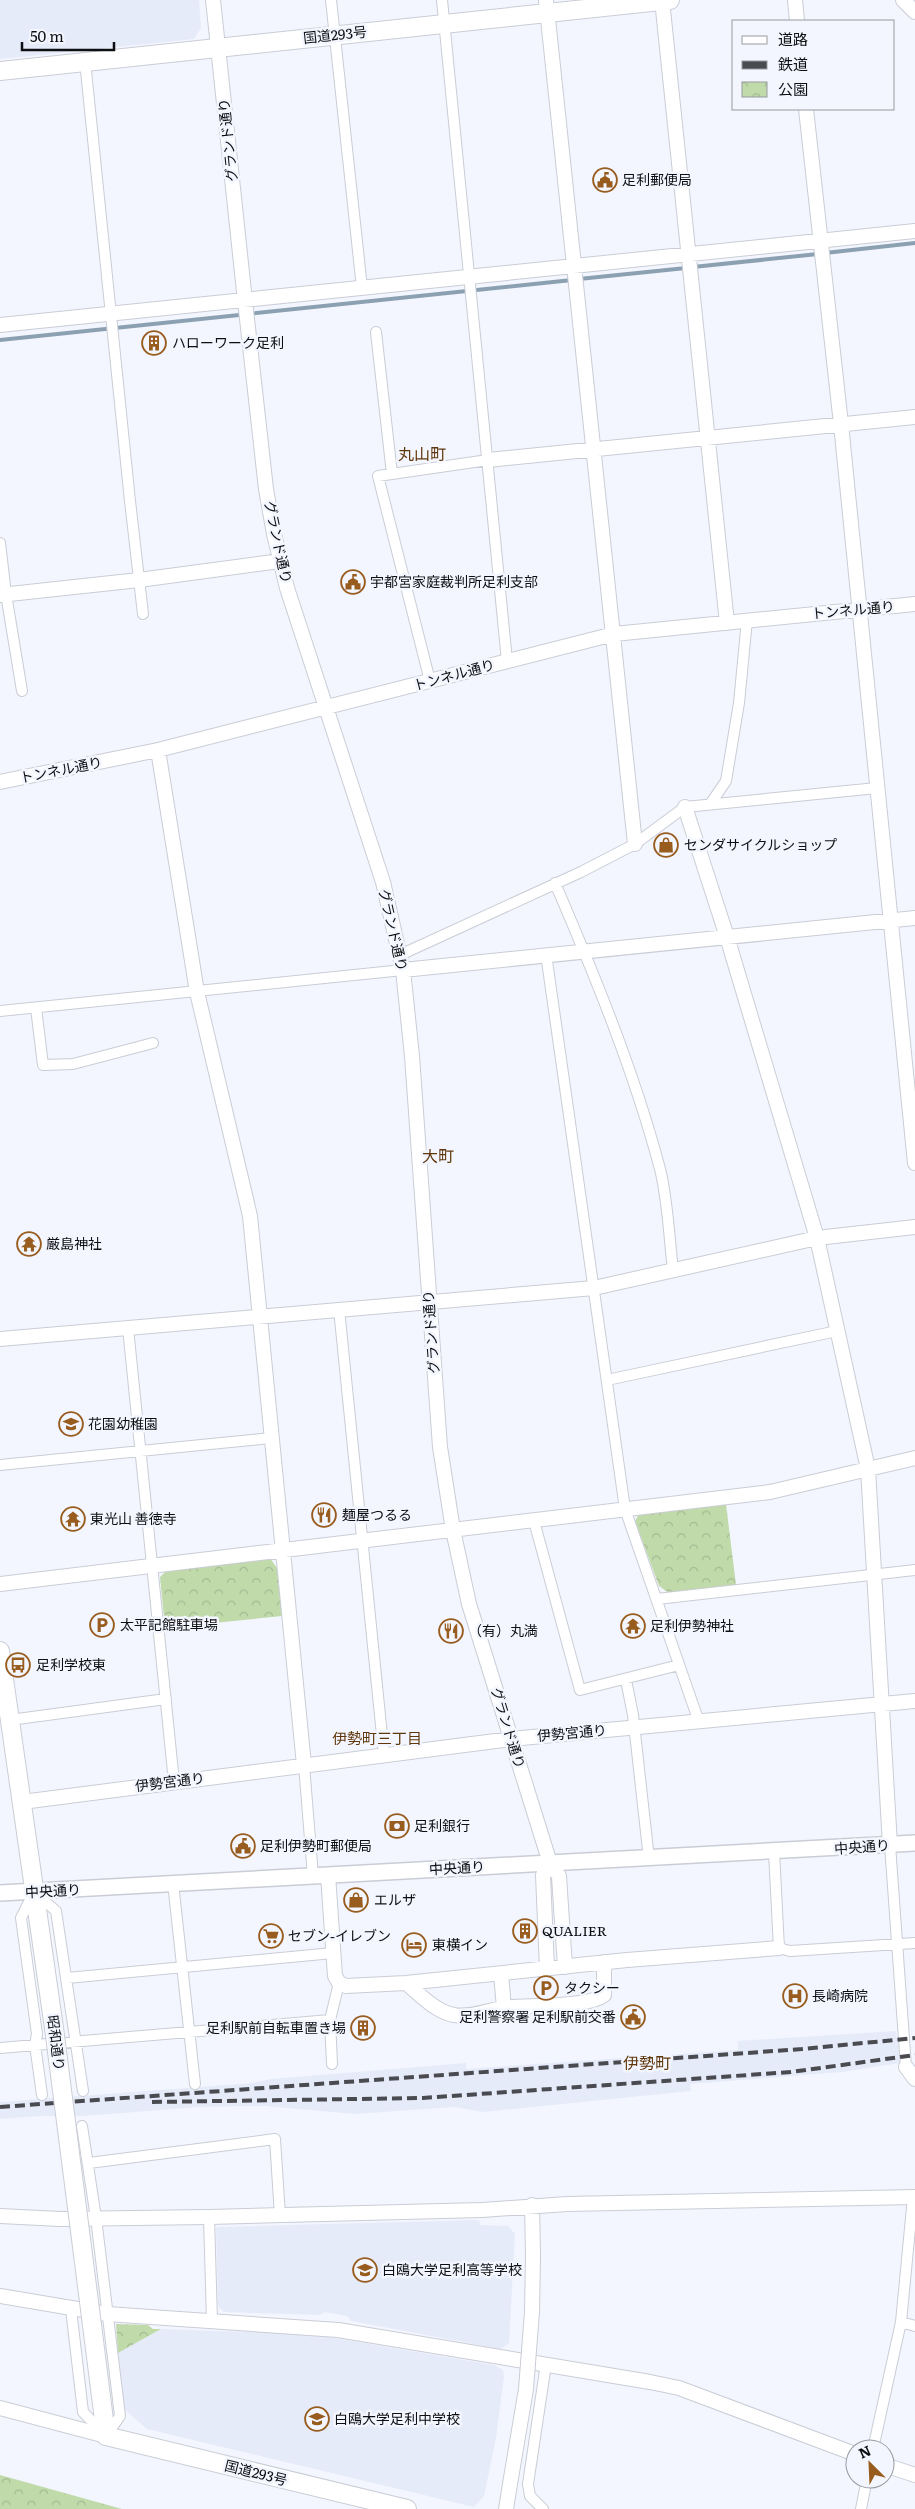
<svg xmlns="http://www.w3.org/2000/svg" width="915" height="2509" font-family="Literata,'Noto Sans JP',serif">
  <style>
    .built { fill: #e6ebfa }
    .park { fill: url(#park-crowns) }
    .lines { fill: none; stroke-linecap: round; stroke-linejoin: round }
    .stream { stroke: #8ba1b1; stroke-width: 4 }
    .street-casing { stroke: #cacdd5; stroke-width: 12 }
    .secondary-casing { stroke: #cacdd5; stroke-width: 16 }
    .primary-casing { stroke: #cacdd5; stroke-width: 18 }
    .highway-casing { stroke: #cacdd5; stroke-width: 20 }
    .street { stroke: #fff; stroke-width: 10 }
    .secondary { stroke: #fff; stroke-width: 14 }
    .primary { stroke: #fff; stroke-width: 15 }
    .highway { stroke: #fff; stroke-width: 18 }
    .rail { stroke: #4a4b50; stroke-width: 4; stroke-dasharray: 10 5; stroke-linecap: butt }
    .secondary-bridge-casing { stroke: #cacdd5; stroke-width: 16; stroke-linecap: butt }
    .highway-bridge-casing { stroke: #cacdd5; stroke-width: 20; stroke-linecap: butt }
    .secondary-bridge { stroke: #fff; stroke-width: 14 }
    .highway-bridge { stroke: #fff; stroke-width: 18 }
    .labels { text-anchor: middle; stroke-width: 5; stroke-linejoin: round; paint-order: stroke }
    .street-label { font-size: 14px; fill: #0e0f12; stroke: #f3f6fe }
    .poi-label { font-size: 14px; fill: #0e0f12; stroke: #f3f6fe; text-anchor: start }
    .neighbourhood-label { font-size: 15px; fill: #60370c; stroke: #f3f6fe }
    .quarter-label { font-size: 16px; fill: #60370c; stroke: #f3f6fe }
  </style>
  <defs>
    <pattern id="park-crowns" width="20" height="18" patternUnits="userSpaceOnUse" patternTransform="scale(1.25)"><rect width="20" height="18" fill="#c0daaa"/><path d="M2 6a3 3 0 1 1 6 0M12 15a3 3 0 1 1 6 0" fill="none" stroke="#a4ba91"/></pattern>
  </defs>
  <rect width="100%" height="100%" fill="#f3f6fe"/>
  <path class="built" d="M0,0H199L201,28L194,39L0,59Z
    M896,2031L900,2063L842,2072L690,2084L691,2091L483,2112L454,2107L355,2114L264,2106L199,2107L84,2116H41L0,2119V2102L253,2083L271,2079L466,2063V2069L738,2050V2041Z
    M479,2220L480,2225L508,2226L515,2234L509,2343L501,2349L351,2321L347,2316L324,2312L320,2315L224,2312L218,2306L216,2227Z
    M161,2329L311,2334L494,2365L503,2370L504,2377L496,2438L484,2496L474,2507L147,2429L125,2410L118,2353Z"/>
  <path class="park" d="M726,1504L736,1585L669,1593L659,1586L635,1521L639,1514Z
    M270,1558L277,1568L282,1616L165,1628L160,1577L166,1571Z
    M116,2324L148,2325L153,2329H161L118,2353Z
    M0,2475L122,2509H0Z"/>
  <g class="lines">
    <path class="stream" d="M825,253L915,243
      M693,267L818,254
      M579,279L686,268
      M0,340L572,280"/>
    <g class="street-casing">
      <path id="street" d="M331,0L362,288
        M442,0L507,661
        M85,61L130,501L143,614
        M376,332L392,474
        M0,543L6,594L22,691
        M430,681L378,476L488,460
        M711,803L726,781L739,703L747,620
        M555,883C595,976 634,1071 660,1169C668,1201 669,1237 673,1270
        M546,954L625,1509L699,1722
        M400,955L581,872L635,844L685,807L877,788
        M36,1008L43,1065L73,1064L153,1043
        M0,1011L403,970
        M339,1309L384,1755
        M128,1328L174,1782
        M607,1380L837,1331
        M0,1465L271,1438
        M534,1521L580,1690L679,1665
        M657,1599L915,1570
        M626,1680L633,1715L649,1859
        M10,1720L166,1699
        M304,1765L313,1876
        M890,1845L906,2067
        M774,1852L779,1948L790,1951L915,1943
        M173,1883L195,2084
        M67,1978L333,1953
        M0,2048L330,2020
        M332,2064L330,2020L339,1983
        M42,2095L35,2045L37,2034L21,1918L34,1892L56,1911L83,2091
        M89,2163L275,2139L280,2216
        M209,2217L212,2321
        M71,2309L83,2412L106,2436L120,2416L96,2218L82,2126
        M901,2322L915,2326
        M873,2449L901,2322L913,2197
        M543,2509L530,2496L528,2484L546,2364
        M861,2509L867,2479"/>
    </g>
    <g class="secondary-casing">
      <path id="secondary" d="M213,0L245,301L266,489L274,534L287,588L383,882L403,970L412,1056L440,1447L453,1530L469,1604L550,1863L559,1876L565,1967
        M546,0L635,844
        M662,0L727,623
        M795,0L797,21
        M903,0L915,12
        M806,109L841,424L915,1163
        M0,325L915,231
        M488,460L915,417
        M0,595L139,580L280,561
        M158,750L197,992L250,1216L304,1765
        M0,782L158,750L614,634L915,604
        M685,807L727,937L817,1238L868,1469L890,1845
        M403,970L915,918
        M0,1339L594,1288L817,1238L915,1227
        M0,1584L770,1492L915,1458
        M22,1802L511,1739L915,1701
        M328,1875L335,1976L339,1983L346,1986L406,1983L627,1960L779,1948
        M547,1969L543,1875L550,1863
        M501,1974L504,2008
        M406,1983C419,1994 436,2012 454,2015C469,2018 487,2011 503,2008C526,2005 587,2008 604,1995V1962
        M906,2067L915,2079
        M532,2205L533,2256
        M0,2216L60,2219L209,2217L482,2210L567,2204L915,2197
        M0,2296L107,2314L338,2330L650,2382L679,2388L855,2454
        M0,2408L106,2436
        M885,2465L915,2475
        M506,2509L510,2484"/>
    </g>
    <g class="primary-casing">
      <path id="primary" d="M0,1893L915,1843"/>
    </g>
    <g class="highway-casing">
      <path id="highway" d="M0,71L670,0
        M0,1651L54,2028
        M92,2325L106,2436L407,2509"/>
    </g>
    <use href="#street" class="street"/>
    <use href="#secondary" class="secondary"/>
    <use href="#primary" class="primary"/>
    <use href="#highway" class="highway"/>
    <path class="rail" d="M152,2102L423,2098L791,2072L915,2055
      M0,2107L802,2049L915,2038"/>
    <g class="secondary-bridge-casing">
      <path id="secondary-bridge" d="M510,2484L526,2389L532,2312L533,2256"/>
    </g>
    <g class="highway-bridge-casing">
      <path id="highway-bridge" d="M54,2028L92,2325"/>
    </g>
    <use href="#secondary-bridge" class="secondary-bridge"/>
    <use href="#highway-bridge" class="highway-bridge"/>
  </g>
  <defs>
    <g id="civic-ring" transform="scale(1.25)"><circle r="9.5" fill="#f3f6fe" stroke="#985c1f" stroke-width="1.5"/><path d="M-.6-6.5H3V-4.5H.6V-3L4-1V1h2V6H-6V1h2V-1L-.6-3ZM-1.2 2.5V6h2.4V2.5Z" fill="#985c1f"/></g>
    <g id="building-ring" transform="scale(1.25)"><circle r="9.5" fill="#f3f6fe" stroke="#985c1f" stroke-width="1.5"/><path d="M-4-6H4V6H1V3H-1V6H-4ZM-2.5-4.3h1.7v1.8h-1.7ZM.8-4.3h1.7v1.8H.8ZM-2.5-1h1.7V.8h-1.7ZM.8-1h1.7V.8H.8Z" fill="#985c1f"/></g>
    <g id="shop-ring" transform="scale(1.25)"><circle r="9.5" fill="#f3f6fe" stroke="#985c1f" stroke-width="1.5"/><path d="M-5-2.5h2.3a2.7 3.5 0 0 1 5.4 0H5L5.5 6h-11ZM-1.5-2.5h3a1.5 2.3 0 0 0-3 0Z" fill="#985c1f"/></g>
    <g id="temple-ring" transform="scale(1.25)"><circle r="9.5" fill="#f3f6fe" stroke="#985c1f" stroke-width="1.5"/><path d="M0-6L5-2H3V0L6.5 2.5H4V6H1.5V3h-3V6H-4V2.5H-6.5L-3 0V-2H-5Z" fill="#985c1f"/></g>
    <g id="school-ring" transform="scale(1.25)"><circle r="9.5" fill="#f3f6fe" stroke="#985c1f" stroke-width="1.5"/><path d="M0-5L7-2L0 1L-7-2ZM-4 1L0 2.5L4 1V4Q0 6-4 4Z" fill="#985c1f"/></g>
    <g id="restaurant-ring" transform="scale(1.25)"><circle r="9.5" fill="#f3f6fe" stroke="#985c1f" stroke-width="1.5"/><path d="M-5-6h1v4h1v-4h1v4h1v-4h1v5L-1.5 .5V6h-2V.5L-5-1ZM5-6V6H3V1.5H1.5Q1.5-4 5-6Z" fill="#985c1f"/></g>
    <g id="parking-ring" transform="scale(1.25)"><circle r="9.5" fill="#f3f6fe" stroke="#985c1f" stroke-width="1.5"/><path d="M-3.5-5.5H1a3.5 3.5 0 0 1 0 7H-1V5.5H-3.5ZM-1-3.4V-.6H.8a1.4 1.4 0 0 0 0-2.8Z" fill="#985c1f"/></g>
    <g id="bus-ring" transform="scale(1.25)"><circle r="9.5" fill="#f3f6fe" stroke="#985c1f" stroke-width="1.5"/><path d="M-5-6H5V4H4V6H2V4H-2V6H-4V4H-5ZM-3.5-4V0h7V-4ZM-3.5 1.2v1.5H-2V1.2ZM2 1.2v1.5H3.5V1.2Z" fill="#985c1f"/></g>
    <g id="bank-ring" transform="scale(1.25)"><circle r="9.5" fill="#f3f6fe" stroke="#985c1f" stroke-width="1.5"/><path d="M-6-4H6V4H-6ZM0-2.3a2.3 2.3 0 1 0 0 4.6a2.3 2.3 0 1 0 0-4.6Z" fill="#985c1f"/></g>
    <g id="supermarket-ring" transform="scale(1.25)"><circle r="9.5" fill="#f3f6fe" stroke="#985c1f" stroke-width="1.5"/><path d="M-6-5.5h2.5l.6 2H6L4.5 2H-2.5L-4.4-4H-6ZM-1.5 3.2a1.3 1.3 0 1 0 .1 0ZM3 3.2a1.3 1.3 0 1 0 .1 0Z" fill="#985c1f"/></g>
    <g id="hotel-ring" transform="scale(1.25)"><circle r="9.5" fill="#f3f6fe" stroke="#985c1f" stroke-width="1.5"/><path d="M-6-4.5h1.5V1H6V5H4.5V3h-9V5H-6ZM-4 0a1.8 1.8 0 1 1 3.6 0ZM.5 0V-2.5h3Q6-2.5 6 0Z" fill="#985c1f"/></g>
    <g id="hospital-ring" transform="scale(1.25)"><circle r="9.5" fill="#f3f6fe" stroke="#985c1f" stroke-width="1.5"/><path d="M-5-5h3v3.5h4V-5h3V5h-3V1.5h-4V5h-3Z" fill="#985c1f"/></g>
  </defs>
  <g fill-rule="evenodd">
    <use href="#civic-ring" x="605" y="180"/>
    <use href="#building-ring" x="154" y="343"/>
    <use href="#civic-ring" x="353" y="582"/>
    <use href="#shop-ring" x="666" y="845"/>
    <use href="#temple-ring" x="29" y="1244"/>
    <use href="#school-ring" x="71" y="1424"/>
    <use href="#restaurant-ring" x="324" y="1515"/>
    <use href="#temple-ring" x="73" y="1519"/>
    <use href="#parking-ring" x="102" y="1625"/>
    <use href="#temple-ring" x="633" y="1626"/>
    <use href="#restaurant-ring" x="451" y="1631"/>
    <use href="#bus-ring" x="18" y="1665"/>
    <use href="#bank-ring" x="397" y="1826"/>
    <use href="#civic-ring" x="243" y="1846"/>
    <use href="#shop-ring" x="356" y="1900"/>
    <use href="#building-ring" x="525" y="1931"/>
    <use href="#supermarket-ring" x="271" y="1936"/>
    <use href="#hotel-ring" x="414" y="1945"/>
    <use href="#parking-ring" x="546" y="1988"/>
    <use href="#hospital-ring" x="795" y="1996"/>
    <use href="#civic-ring" x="633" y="2017"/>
    <use href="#building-ring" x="363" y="2028"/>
    <use href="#school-ring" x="365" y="2270"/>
    <use href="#school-ring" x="317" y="2419"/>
  </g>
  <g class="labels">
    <g class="street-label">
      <text transform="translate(335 35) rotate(-6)" y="5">国道293号</text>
      <text transform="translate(228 140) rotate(-96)" y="5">グランド通り</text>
      <text transform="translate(278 542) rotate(78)" y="5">グランド通り</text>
      <text transform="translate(853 610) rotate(-5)" y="5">トンネル通り</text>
      <text transform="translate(454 675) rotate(-15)" y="5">トンネル通り</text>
      <text transform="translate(61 770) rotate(-11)" y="5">トンネル通り</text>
      <text transform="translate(393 930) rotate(77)" y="5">グランド通り</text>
      <text transform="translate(431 1332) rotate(-94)" y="5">グランド通り</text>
      <text transform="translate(508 1728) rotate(73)" y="5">グランド通り</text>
      <text transform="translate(572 1733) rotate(-5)" y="5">伊勢宮通り</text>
      <text transform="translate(170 1782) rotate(-7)" y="5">伊勢宮通り</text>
      <text transform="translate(862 1847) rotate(-4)" y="5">中央通り</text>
      <text transform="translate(457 1868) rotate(-3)" y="5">中央通り</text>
      <text transform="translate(53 1891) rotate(-3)" y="5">中央通り</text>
      <text transform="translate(56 2043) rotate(83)" y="5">昭和通り</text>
      <text transform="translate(256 2473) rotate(14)" y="5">国道293号</text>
    </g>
    <g class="poi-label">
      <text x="622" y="185">足利郵便局</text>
      <text x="172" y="348">ハローワーク足利</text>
      <text x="370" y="587">宇都宮家庭裁判所足利支部</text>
      <text x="684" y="850">センダサイクルショップ</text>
      <text x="46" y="1249">厳島神社</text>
      <text x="88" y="1429">花園幼稚園</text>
      <text x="342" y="1520">麺屋つるる</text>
      <text x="90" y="1524">東光山 善徳寺</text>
      <text x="120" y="1630">太平記館駐車場</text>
      <text x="650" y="1631">足利伊勢神社</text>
      <text x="468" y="1636">（有）丸満</text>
      <text x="36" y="1670">足利学校東</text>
      <text x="414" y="1831">足利銀行</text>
      <text x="260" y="1851">足利伊勢町郵便局</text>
      <text x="374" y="1905">エルザ</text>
      <text x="542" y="1936">QUALIER</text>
      <text x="288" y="1941">セブン-イレブン</text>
      <text x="432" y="1950">東横イン</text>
      <text x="564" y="1993">タクシー</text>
      <text x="812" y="2001">長崎病院</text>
      <text x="616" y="2022" text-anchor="end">足利警察署 足利駅前交番</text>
      <text x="346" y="2033" text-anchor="end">足利駅前自転車置き場</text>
      <text x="382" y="2275">白鴎大学足利高等学校</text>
      <text x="334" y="2424">白鴎大学足利中学校</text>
    </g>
    <g class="neighbourhood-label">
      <text x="377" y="1744">伊勢町三丁目</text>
    </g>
    <g class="quarter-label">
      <text x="422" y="460">丸山町</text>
      <text x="438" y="1162">大町</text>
      <text x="647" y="2069">伊勢町</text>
    </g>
  </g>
  <rect x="732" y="20" width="162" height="90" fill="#f3f6fe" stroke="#979aa0"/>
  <rect x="742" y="36" width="25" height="8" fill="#ffffff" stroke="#979aa0"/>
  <text x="778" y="45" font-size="15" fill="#0e0f12">道路</text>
  <rect x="742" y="61" width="25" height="8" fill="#4a4b50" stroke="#979aa0"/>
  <text x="778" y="70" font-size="15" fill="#0e0f12">鉄道</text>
  <rect x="742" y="82" width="25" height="15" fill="url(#park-crowns)" stroke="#979aa0"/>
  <text x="778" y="95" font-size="15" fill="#0e0f12">公園</text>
  <g transform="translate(870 2464) rotate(336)"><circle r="24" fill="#f3f6fe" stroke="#979aa0"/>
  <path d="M0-4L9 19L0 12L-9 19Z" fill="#985c1f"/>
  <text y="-8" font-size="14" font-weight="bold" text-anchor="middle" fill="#0e0f12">N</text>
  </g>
  <path d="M22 42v8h92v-8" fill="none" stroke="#0e0f12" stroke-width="2.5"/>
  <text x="30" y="42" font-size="15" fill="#0e0f12" stroke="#f3f6fe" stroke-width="4" paint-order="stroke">50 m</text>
</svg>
